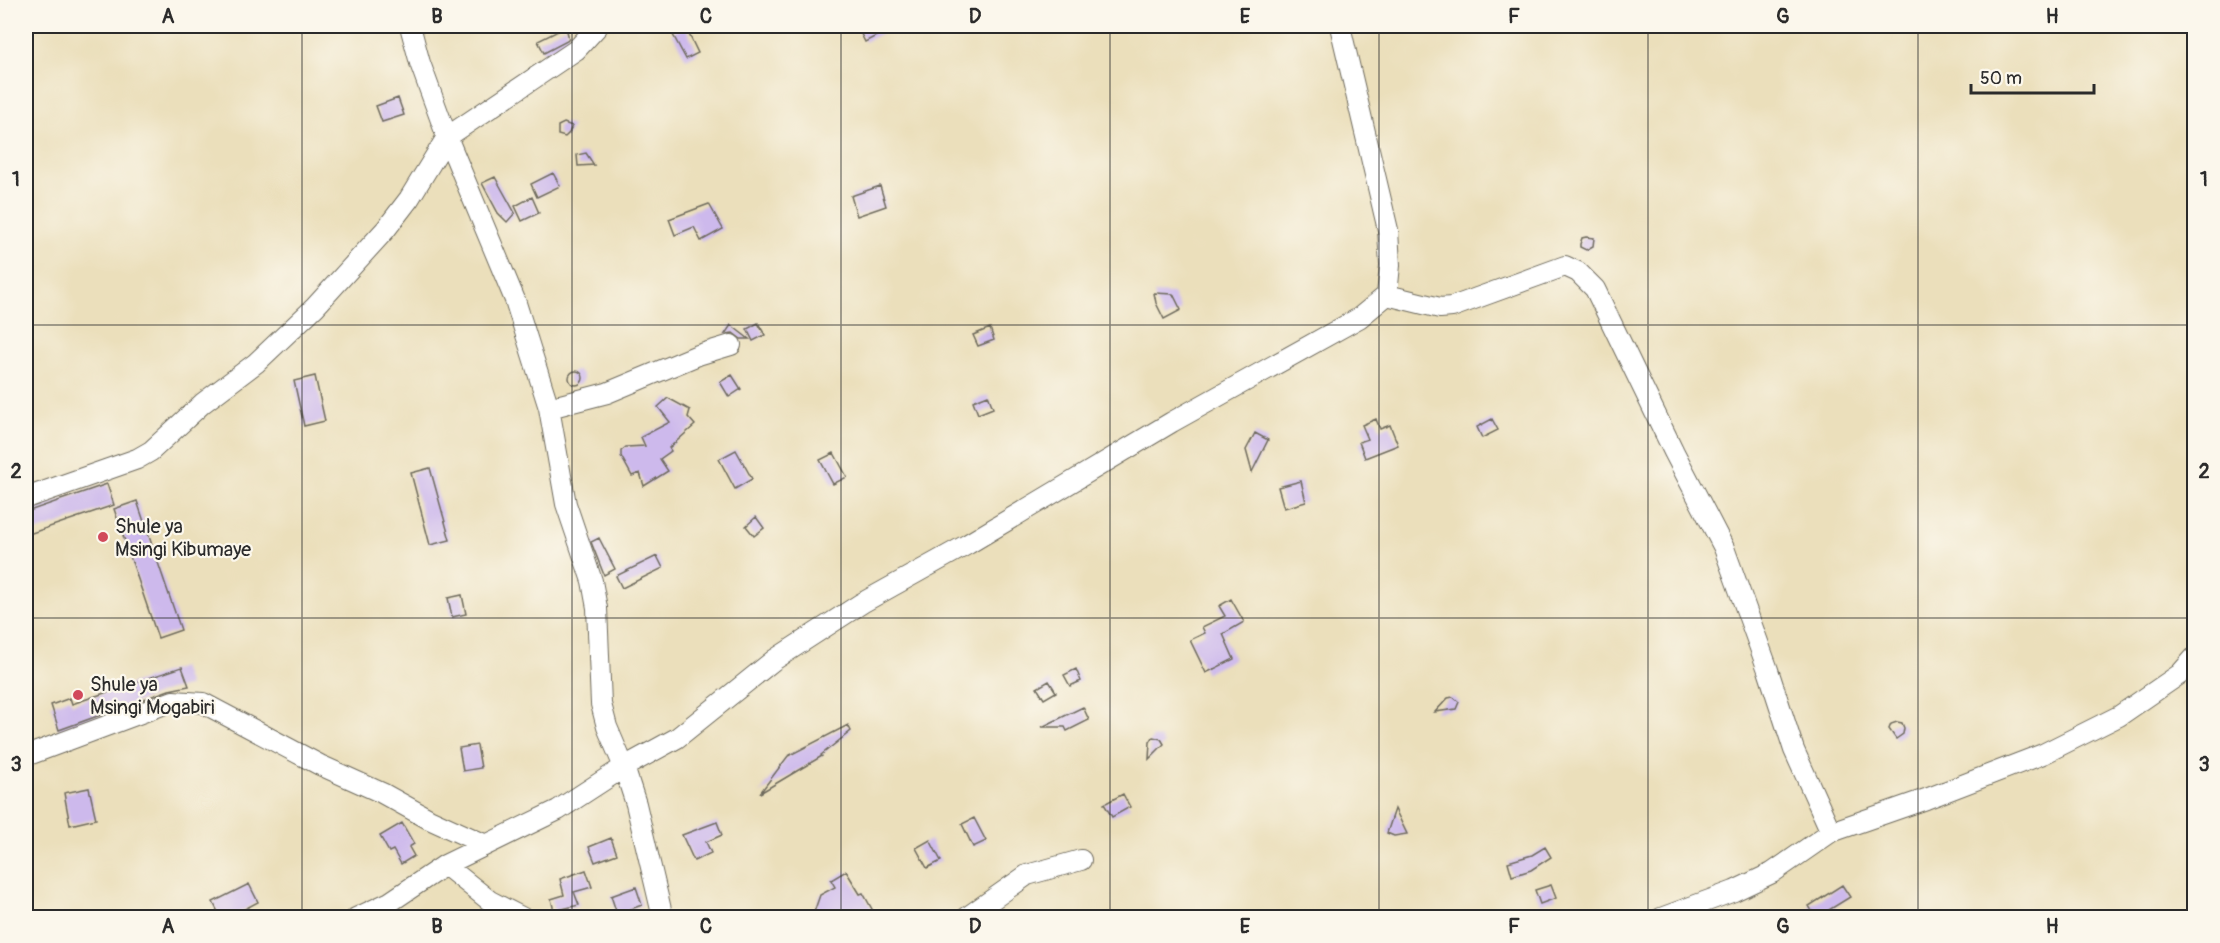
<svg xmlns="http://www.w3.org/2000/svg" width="2220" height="943" font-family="Pangolin,sans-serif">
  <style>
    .building { fill: #cdb9ec }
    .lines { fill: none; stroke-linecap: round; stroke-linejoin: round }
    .minor-casing { stroke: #6e6a5d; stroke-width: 22 }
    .minor { stroke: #fff; stroke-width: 20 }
    .grid { fill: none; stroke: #2b2b2b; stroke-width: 1.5; stroke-opacity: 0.55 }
    .poi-dot { fill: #d1495b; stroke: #fbf7ec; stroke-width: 2 }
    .labels { text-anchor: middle; stroke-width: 4.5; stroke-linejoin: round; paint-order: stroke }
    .poi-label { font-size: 20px; fill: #2b2b2b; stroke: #fbf7ec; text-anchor: start }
    .neatline { fill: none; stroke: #2b2b2b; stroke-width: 2 }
    .grid-label { font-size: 20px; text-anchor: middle; font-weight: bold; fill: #2b2b2b }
  </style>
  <rect width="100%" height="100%" fill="#fbf7ec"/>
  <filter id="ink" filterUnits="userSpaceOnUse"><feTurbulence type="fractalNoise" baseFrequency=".0167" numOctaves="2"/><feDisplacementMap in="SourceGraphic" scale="12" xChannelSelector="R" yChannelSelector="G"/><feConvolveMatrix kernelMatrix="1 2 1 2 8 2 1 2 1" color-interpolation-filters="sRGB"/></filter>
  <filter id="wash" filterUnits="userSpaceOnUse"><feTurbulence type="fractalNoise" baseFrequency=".008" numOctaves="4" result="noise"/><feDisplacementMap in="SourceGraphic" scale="24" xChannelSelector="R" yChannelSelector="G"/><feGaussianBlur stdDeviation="1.35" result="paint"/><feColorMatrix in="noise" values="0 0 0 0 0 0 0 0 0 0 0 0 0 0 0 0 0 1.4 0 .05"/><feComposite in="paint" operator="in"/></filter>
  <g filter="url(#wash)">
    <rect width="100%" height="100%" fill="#ebdfbb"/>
    <g id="blocks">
      <path class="building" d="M685,26L698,53L686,59L672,33Z
        M867,26H895L865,42L859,30Z
        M566,27L569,39L567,41L544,53L538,41Z
        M398,98L404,115L382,122L376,106Z
        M564,123L572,126L569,133L565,137L558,135V126Z
        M586,153L594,165L578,166L577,155Z
        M553,173L560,186L537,197L531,184Z
        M495,177L515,213L507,222L498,213L482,183Z
        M880,186L886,206L857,216L851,196Z
        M532,197L539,213L522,221L515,206Z
        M709,204L723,229L701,241L694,227L675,235L669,219Z
        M1586,237L1594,238L1593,246L1586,250L1580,247V244L1582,238Z
        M1154,293L1173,294L1181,310L1164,319L1156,303Z
        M758,323L765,335L753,341L747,329Z
        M731,325L749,339H741L733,333L725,334Z
        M990,328L994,340L978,346L973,335Z
        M569 378a7 7 0 1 1 14 0a7 7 0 1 1-14 0Z
        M732,375L741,389L729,397L720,382Z
        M315,376L325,421L304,426L294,381Z
        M988,395L993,408L978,414L973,401Z
        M668,398L690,410L688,417L695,425L669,448L671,451L660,459L668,471L644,486L640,473L632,476L621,456V451L626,447L645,446L641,437L670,422L658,407Z
        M1376,419L1380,429L1390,425L1398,445L1365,458L1359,442L1368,439L1362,425Z
        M1492,419L1498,430L1482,438L1477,427Z
        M1255,433L1268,440L1252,472L1246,450Z
        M736,450L752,479L735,489L719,459Z
        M834,453L847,477L833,484L820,460Z
        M430,468L450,540L430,545L411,473Z
        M1301,481L1306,502L1284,508L1278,487Z
        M107,484L114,505L26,535V512Z
        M137,501L181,630L158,638L114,509Z
        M756,517L764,528L754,536L746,526Z
        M599,538L615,569L604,575L591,542Z
        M657,556L663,568L622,588L616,576Z
        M462,595L466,614L452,617L448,598Z
        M1231,599L1244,622L1223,634L1234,659L1206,673L1190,640L1205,633L1202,627L1225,616L1219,606Z
        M182,667L189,686L169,690L59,730L51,705L70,698L72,704Z
        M1076,669L1081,681L1070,686L1064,675Z
        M1049,681L1056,692L1044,699L1037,688Z
        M1453,697L1459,702L1456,709L1435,712L1448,698Z
        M1083,707L1089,720L1067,731L1065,727H1042Z
        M1897,722L1902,723L1904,728L1903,734L1896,739L1889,729L1891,724Z
        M848,725L851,731L821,755L822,756L760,793L788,756Z
        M1153,737L1161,739L1164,744L1149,759L1150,742Z
        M477,745L481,768L463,771L459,748Z
        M89,788L96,819L70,825L64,793Z
        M1123,794L1130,807L1112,817L1104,804Z
        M1395,809L1407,834L1394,836L1387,833Z
        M974,818L986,841L973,847L962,824Z
        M717,822L722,835L706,842L711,853L694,861L682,835Z
        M402,823L414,844L409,847L414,856L401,864L393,850L389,852L380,836Z
        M611,838L617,854L595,862L589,847Z
        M930,840L941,861L927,868L916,848Z
        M1545,847L1551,857L1531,870L1512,876L1508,862L1532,855Z
        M586,870L592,887L574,892L579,905L554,911L551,899L564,895L560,879Z
        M846,871L860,894L863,893L873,911L861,918H812L820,895L835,887L831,880Z
        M249,884L258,902L228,918H221L213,902Z
        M1551,885L1556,898L1540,904L1535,890Z
        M1842,885L1850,897L1816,918L1809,906Z
        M636,887L642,905L617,914L611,896Z"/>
    </g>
  </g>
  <g filter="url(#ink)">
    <use href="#blocks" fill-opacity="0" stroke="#6e6a5d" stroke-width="1.5"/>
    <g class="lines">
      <g class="minor-casing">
        <path id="minor" d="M410,26L420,63L447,137L515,300L549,408L566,504L592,581L597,608L601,704L607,727L624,767L636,804L663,918
          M1387,295L1440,308L1452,307L1565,266L1578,272L1595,289L1674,452L1724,548L1768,670L1794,750L1831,832
          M549,408L607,393L698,355L731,345
          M26,498L137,459L151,451L203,403L256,363L315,307L386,229L409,199L447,137L576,50L598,26
          M26,756L173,701L203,703L320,765L382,793L429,819L486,845
          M445,865L490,901L523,918
          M356,918L390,902L445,865L558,810L624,767L677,738L774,660L862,603L968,544L1172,422L1359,318L1387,295L1390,265L1388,230L1340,26
          M966,918L1027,875L1081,860
          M1661,918L1734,891L1772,873L1831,832L1926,799L2043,754L2119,716L2180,674L2194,658"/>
      </g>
      <use href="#minor" class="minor"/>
    </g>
  </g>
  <path class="grid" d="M302,26V918M572,26V918M841,26V918M1110,26V918M1379,26V918M1648,26V918M1918,26V918M26,325H2194M26,618H2194"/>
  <g class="poi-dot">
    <circle cx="103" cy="537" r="6"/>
    <circle cx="78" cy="695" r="6"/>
  </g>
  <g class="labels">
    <g class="poi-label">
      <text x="115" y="533">Shule ya<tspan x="115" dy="23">Msingi Kibumaye</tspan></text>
      <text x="90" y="691">Shule ya<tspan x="90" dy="23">Msingi Mogabiri</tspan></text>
    </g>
  </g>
  <rect width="2220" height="943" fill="none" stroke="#fbf7ec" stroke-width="66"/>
  <path d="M1971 84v9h123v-9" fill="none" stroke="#2b2b2b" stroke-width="3"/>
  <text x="1980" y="84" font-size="18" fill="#2b2b2b" stroke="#fbf7ec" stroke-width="4.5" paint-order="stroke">50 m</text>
  <rect x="33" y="33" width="2154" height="877" class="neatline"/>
  <g class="grid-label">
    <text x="168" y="23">A</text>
    <text x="437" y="23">B</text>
    <text x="706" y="23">C</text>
    <text x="975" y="23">D</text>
    <text x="1245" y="23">E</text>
    <text x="1514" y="23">F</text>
    <text x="1783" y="23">G</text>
    <text x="2052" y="23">H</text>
    <text x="16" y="186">1</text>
    <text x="2204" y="186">1</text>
    <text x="16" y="478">2</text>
    <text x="2204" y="478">2</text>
    <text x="16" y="771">3</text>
    <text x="2204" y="771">3</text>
    <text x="168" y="933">A</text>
    <text x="437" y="933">B</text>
    <text x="706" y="933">C</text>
    <text x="975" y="933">D</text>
    <text x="1245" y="933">E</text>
    <text x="1514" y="933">F</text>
    <text x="1783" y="933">G</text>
    <text x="2052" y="933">H</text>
  </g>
</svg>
